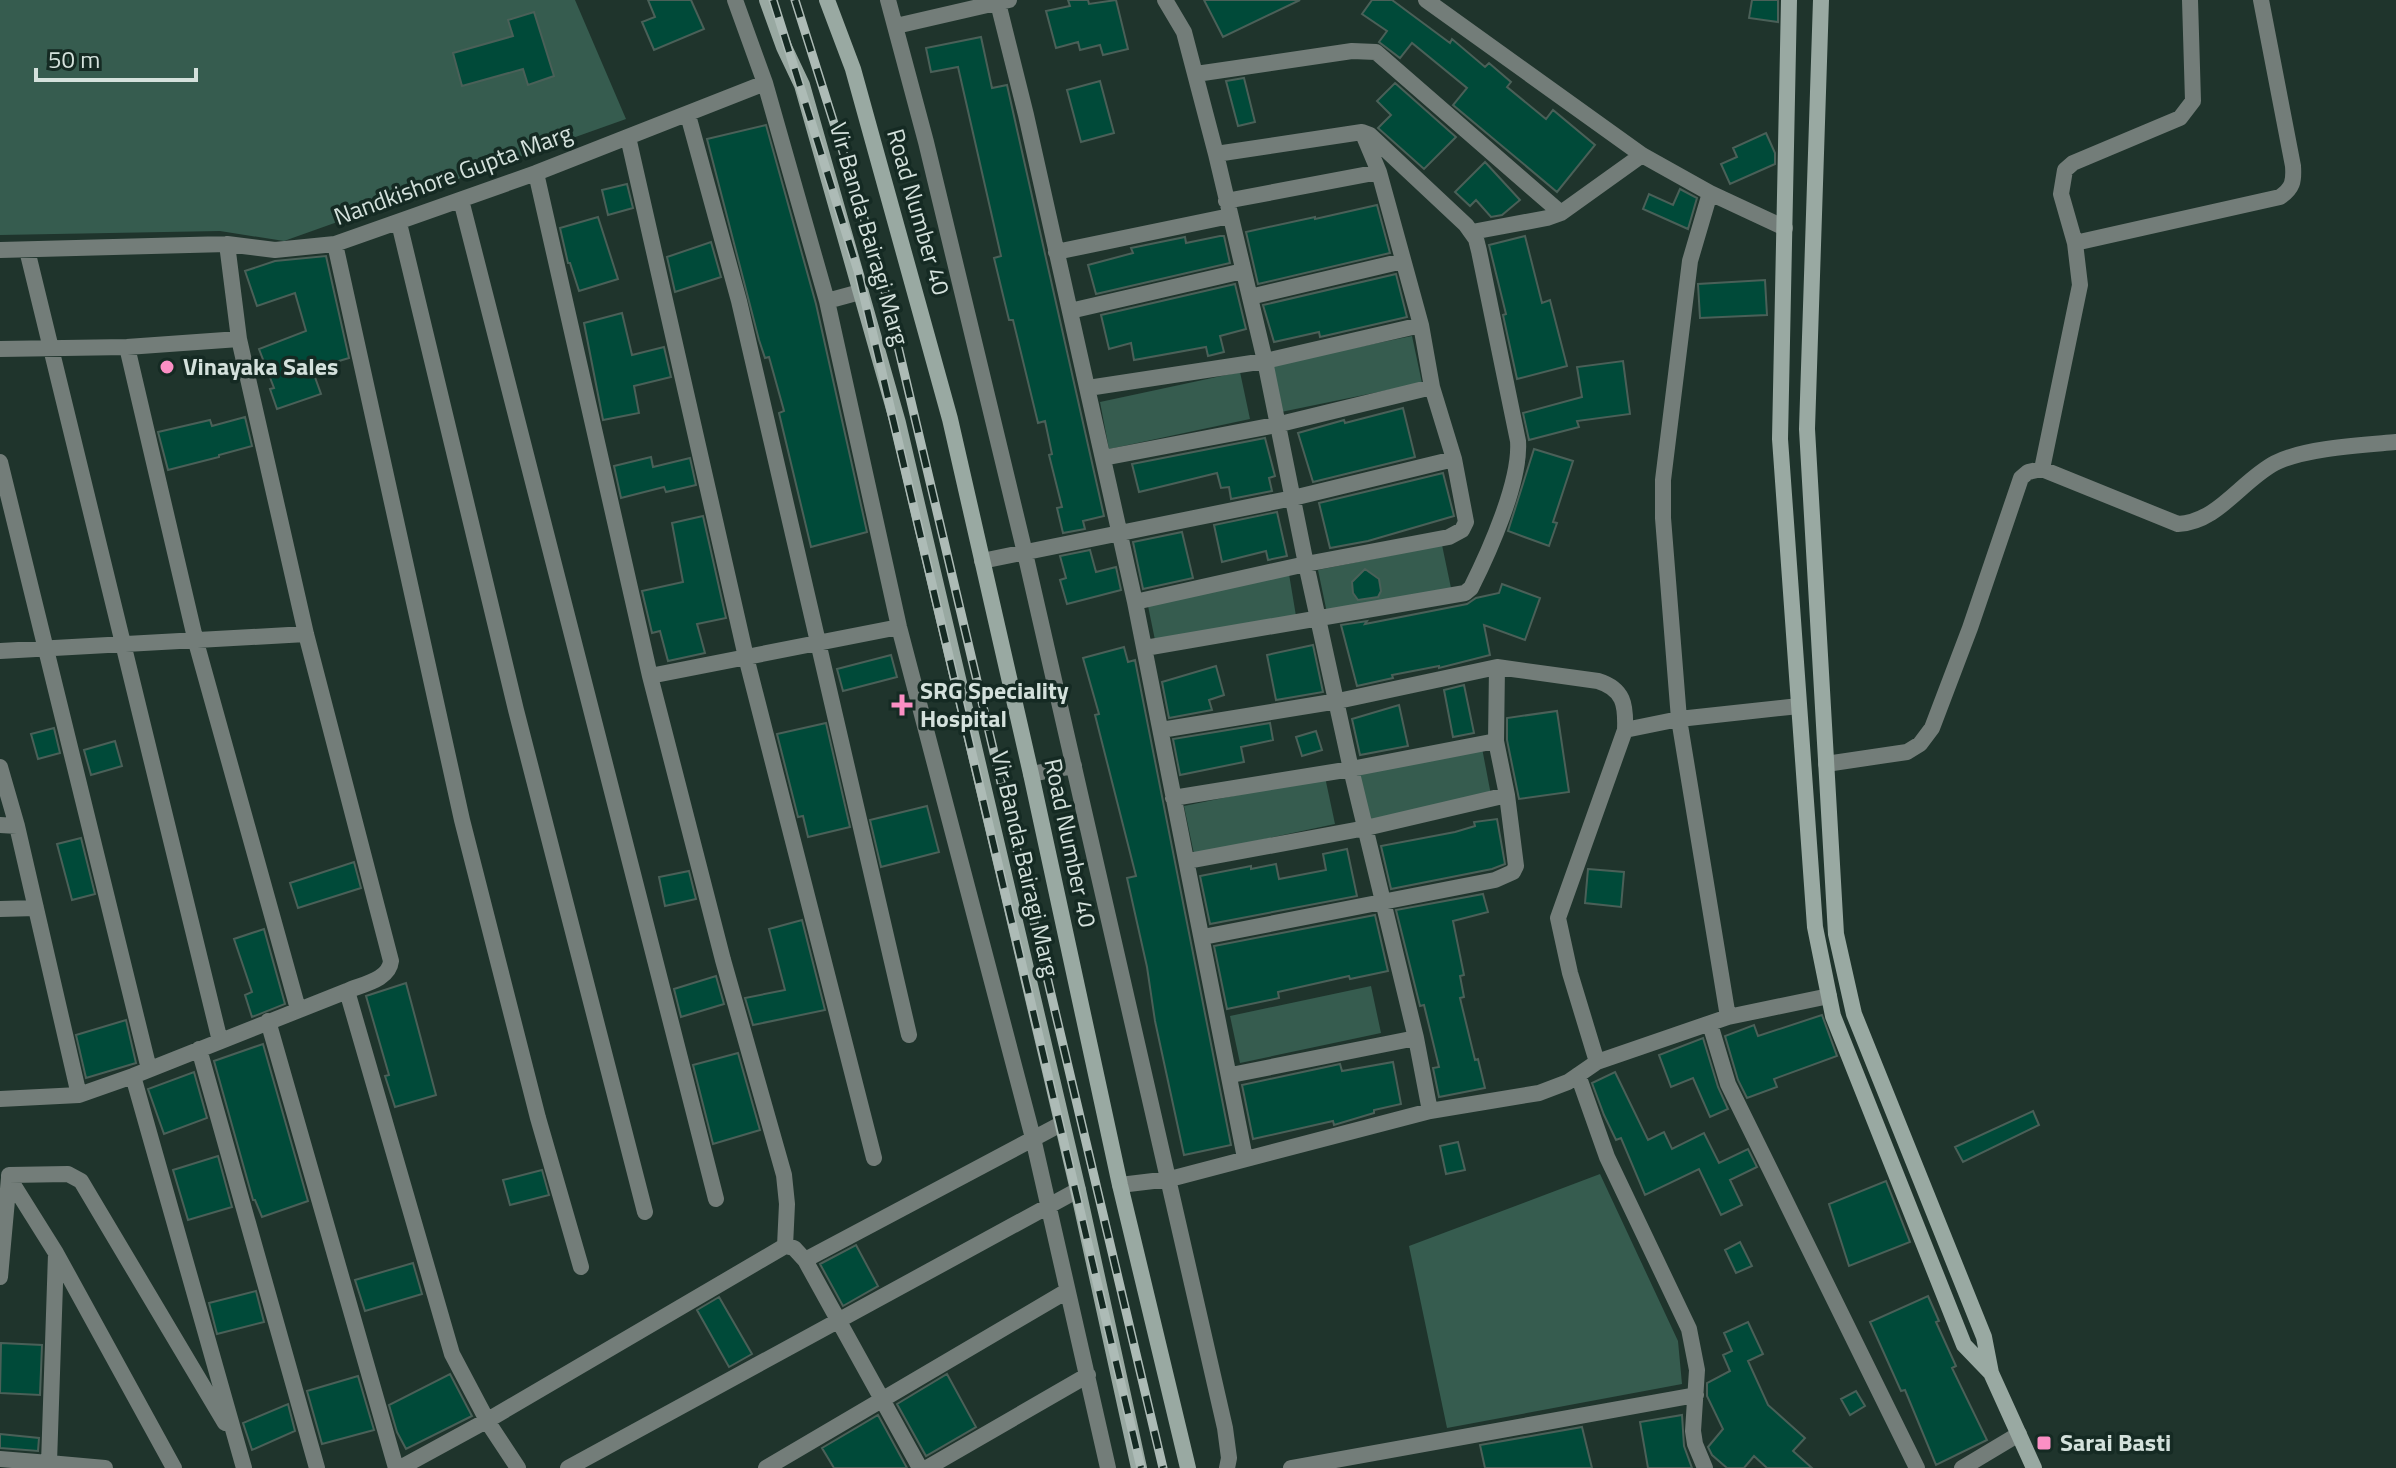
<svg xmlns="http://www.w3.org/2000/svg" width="2396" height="1468" font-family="'Titillium Web',sans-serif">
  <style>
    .green { fill: #365c4f }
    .building { fill: #004a39; stroke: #4a6058; stroke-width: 2 }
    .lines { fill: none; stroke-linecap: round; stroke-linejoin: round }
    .street { stroke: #737d79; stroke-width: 16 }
    .secondary { stroke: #99a9a2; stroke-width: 16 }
    .rail-casing { stroke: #adbbb6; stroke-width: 9 }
    .rail { stroke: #152a23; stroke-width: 6; stroke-dasharray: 18; stroke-linecap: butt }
    .poi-dot { fill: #fb8fc4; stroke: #152a23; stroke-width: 3 }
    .labels { text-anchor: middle; stroke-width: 7; stroke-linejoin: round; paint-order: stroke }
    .street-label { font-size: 24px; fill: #d4e1dc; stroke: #152a23 }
    .poi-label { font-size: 24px; font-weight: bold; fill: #d4e1dc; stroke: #152a23; text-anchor: start }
  </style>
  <rect width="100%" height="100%" fill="#1f342c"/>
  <path class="green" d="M0,0H575L626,119L284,241L220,231L0,235Z
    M1412,336L1422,383L1281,412L1271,365Z
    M1240,372L1250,419L1109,449L1100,402Z
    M1442,545L1451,588L1327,613L1318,570Z
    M1289,574L1296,616L1155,640L1148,606Z
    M1482,748L1491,795L1368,821L1358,774Z
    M1325,777L1335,824L1194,854L1184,806Z
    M1371,986L1381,1033L1240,1063L1230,1016Z
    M1600,1174L1678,1341L1682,1384L1447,1428L1409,1246Z"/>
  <path class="building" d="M648,0H691L704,29L654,50L642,22L655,17Z
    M1068,0H1088L1089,4L1116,0L1128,49L1103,55L1100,45L1080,50L1078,42L1056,48L1046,11L1070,6Z
    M1204,0H1300L1223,37Z
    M1372,0H1392L1450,43L1452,39L1485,67L1489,63L1511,82L1507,87L1546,119L1553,110L1595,145L1557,192L1453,105L1467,88L1412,43L1400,58L1379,42L1387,31L1362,14Z
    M1752,0H1778V22L1749,18Z
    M534,12L554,76L528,85L523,69L462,86L453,53L513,36L508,20Z
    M981,37L992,88L1007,85L1104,516L1083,521L1085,529L1063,533L1057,508L1062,507L1049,455L1052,454L1045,421L1038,423L1013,320H1009L994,258L1001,256L958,67L931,72L926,48Z
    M1244,78L1255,122L1238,126L1226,81Z
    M1100,81L1114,133L1081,142L1067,90Z
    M1395,83L1456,137L1424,169L1378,128L1391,115L1377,101Z
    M766,125L816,304L867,532L811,547L779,413L784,411L769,357L765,358L759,340L707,139Z
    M1766,133L1775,153V164L1730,184L1721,164L1737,157L1733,148Z
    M1485,162L1520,200L1502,215L1491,217L1476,200L1470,206L1455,192Z
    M627,184L633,208L608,215L602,190Z
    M1680,189L1697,198L1688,229L1643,209L1649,194L1673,205Z
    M1377,205L1390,253L1258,284L1246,232L1315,217V219Z
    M598,217L618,279L579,291L570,263H568L560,228Z
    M1220,236H1224L1230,263L1096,294L1088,265L1133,253L1131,248L1185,237L1186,243Z
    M1525,236L1542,303L1550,300L1567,366L1517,379L1503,315L1506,314L1489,245Z
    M711,242L721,277L675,292L667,257Z
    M326,256L349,358L312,369L321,394L277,409L270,389L274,388L259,349L306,331L295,293L257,306L245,271L275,261Z
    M1396,274L1407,317L1320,337L1319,332L1274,342L1263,305Z
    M1765,280L1767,315L1700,318L1698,284Z
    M1235,284L1246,329L1220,336L1224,352L1208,356L1206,347L1134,360L1131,343L1109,349L1101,315Z
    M622,313L632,355L664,347L671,377L634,386L639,413L603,420L584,323Z
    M1623,361L1630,414L1577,421L1579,427L1529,440L1523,413L1582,397L1577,367Z
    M1403,408L1415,457L1313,482L1298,433L1344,420L1345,423Z
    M245,417L252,446L219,455V457L168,470L158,432L210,420L212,426Z
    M1265,438L1275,476L1269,478L1272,491L1231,499L1229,487L1221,488L1217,473L1139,492L1132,464Z
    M1534,449L1573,461L1553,522L1557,523L1549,546L1508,531Z
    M651,457L653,467L690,458L696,485L666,492L664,487L621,498L614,466Z
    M1443,473L1454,516L1368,541L1330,548L1319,503Z
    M1277,512L1287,556L1268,560L1266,551L1222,562L1214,525Z
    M703,516L726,618L697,624L705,653L668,661L660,631L652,633L642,591L683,582L672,523Z
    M1182,532L1193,578L1143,589L1133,542Z
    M1090,550L1096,572L1116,567L1121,590L1067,604L1060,580L1066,578L1060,556Z
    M1365,569L1379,579L1381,591L1378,597L1358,600L1353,593L1352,582Z
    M1502,584L1540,598L1525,640L1484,625L1490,655L1439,668V666L1392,675L1393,678L1357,686L1341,625L1367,621L1365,624L1467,604L1476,598L1499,593Z
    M1313,645L1323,692L1276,700L1267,655Z
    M1124,647L1128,662L1135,660L1231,1145L1184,1155L1155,1021L1147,967L1127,878L1136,876L1095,715L1099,714L1083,658Z
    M891,655L897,677L843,691L837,669Z
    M1216,666L1224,695L1209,700L1212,710L1169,718L1162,682Z
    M1464,685L1474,733L1453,737L1444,690Z
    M1399,705L1408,746L1360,755L1352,719Z
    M1557,711L1569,792L1519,799L1507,740V718Z
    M826,723L850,827L808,837L803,816L798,817L777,734Z
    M1270,723L1273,740L1241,747L1244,762L1180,775L1173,739Z
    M54,728L60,753L38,759L31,734Z
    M1316,731L1322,750L1302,756L1296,737Z
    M115,741L122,766L91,775L84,750Z
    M927,806L939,852L881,867L870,820Z
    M1497,819L1505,864L1492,869L1391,889L1381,846L1455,832L1475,826L1474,822Z
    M81,838L95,894L72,900L57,844Z
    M1347,849L1357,896L1210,924L1200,876L1251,866V869L1276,864L1279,879L1326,870L1323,854Z
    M354,862L361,888L298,908L290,883Z
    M1588,869L1624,872L1621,907L1585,903Z
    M689,871L696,899L665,906L659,877Z
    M1483,894L1488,912L1453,921L1464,975L1460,976L1464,997L1460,998L1475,1060L1478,1059L1485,1088L1439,1097L1433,1068L1439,1067L1424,1005L1420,1006L1396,910Z
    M1375,915L1388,971L1350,979L1349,976L1278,992L1279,998L1227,1009L1214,946Z
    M802,920L825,1010L753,1025L745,998L785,990L769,929Z
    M264,929L285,1004L252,1017L245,995L252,992L234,939Z
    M716,976L724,1004L681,1017L674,989Z
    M406,983L436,1095L395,1107L385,1076L389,1075L366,996Z
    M1822,1015L1837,1056L1774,1079L1777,1087L1747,1098L1738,1080L1725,1036L1754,1025L1758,1036Z
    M126,1020L136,1063L86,1078L76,1035Z
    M1703,1038L1718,1087L1728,1109L1710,1117L1693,1078L1671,1087L1659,1055Z
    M263,1044L308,1201L262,1217L255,1200H253L214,1061Z
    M738,1053L760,1130L713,1144L693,1065Z
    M1393,1062L1401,1104L1374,1110V1113L1334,1125L1333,1121L1253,1139L1242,1085L1340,1064L1342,1071Z
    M194,1072L207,1118L164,1134L148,1089Z
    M1615,1072L1648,1140L1664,1132L1672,1149L1704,1133L1719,1163L1748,1149L1757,1167L1730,1180L1742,1205L1721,1215L1699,1169L1645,1195L1621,1138L1616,1140L1604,1115L1592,1083Z
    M2033,1111L2039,1125L1963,1162L1955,1147Z
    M1458,1142L1465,1170L1446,1174L1440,1146Z
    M218,1156L232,1207L188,1220L173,1170Z
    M542,1170L549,1195L510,1205L503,1180Z
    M1886,1181L1910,1242L1849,1266L1829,1204Z
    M1740,1242L1752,1266L1736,1273L1725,1250Z
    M856,1245L878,1286L843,1306L820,1264Z
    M413,1263L422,1294L365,1311L355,1280Z
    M256,1291L264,1322L217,1334L209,1303Z
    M1928,1296L1939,1321L1936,1322L1956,1366L1952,1368L1987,1440L1936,1465L1905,1390L1901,1391L1870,1322Z
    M719,1297L752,1354L729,1367L697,1310Z
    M1748,1322L1763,1354L1748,1361L1768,1405L1805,1438L1793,1451L1812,1468H1767L1754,1456L1744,1468H1727L1712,1455L1708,1447L1723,1429L1707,1396V1383L1730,1371L1723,1355L1732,1351L1724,1333Z
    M1,1343L42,1345L40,1395L0,1393Z
    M450,1374L472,1416L406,1449L397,1432L389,1405Z
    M947,1374L976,1427L926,1456L897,1404Z
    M358,1376L374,1430L322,1444L307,1391Z
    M1856,1391L1865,1406L1850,1415L1841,1399Z
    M288,1404L295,1431L252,1450L243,1423Z
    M878,1415L907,1468H834L822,1448Z
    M1682,1415L1684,1446L1692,1468H1648L1640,1422Z
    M1582,1427L1592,1468H1485L1480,1445Z
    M0,1434L39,1438L38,1451L0,1448Z"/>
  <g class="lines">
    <path class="street" d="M735,0L765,83L827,301L899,627L1033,1138L1108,1468
      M888,0L926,142L1025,553L1225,1428L1229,1458L1227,1468
      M1165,0L1184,32L1216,154L1265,361L1306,564L1351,769L1416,1038L1430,1111
      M1426,0L1642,155L1710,193L1785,228
      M998,3L1026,115L1135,602L1245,1158
      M896,26L1009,0
      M1196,74L1352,51L1376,52L1561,213
      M688,115L739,301L909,1035
      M628,137L746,657L874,1158
      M536,173L650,676L723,960L784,1175L787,1204L785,1246
      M1710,193L1690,261L1663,480V518L1679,719L1728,1017
      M461,200L716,1199
      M1226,201L1379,172
      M399,223L516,710L645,1212
      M1472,232L1547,218L1561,213L1642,155
      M2075,243L2280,197C2293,188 2294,181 2293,166L2261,0
      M227,244L239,339L306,634L391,961C389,980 363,984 347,991L452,1354L489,1424L518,1468
      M335,244L462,820L538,1118L581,1267
      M0,250L227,244L275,250L335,244L536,173L765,83
      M27,250L220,1041
      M1056,252L1230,216
      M1250,297L1403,261
      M827,301L860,292
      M1070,311L1243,271
      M127,347L196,642L298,1009
      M0,349L127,347L239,339
      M1088,388L1265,361L1421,325
      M1103,458L1276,425L1432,387
      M0,462L149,1069
      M2042,469L2080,285L2075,243L2061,194L2065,170L2073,163L2180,118L2193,101L2190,0
      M982,561L1293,498L1454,459
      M1135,602L1306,564L1449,537L1462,530L1466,522L1454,459L1432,387L1421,325L1379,172L1363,134
      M1145,648L1465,593L1471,588C1489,552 1521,481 1518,441L1479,251L1476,239L1466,225L1370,135L1362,132L1216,154
      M0,651L306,634
      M1497,667L1598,681C1624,689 1626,705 1625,730L1558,918L1570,973L1597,1062
      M650,676L899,627
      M1161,730L1338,701L1497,667L1496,741L1507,795L1516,866L1513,872L1495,880L1203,937
      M1625,730L1679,719L1799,706
      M1826,764L1907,752L1920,744L1932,728L1970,628L2021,478L2028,472L2042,469L2178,524C2218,522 2241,481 2275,463C2304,448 2363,445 2396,442
      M0,767L17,826L79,1095
      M1031,774L1074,766
      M1173,798L1351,769L1496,741
      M0,825L17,826
      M1188,861L1366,828L1507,795
      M0,909L36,908
      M268,1021L396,1468
      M1710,1024L1728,1084L1917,1468
      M199,1049L317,1468
      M1231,1075L1416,1038
      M1578,1075L1607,1157L1689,1329L1697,1370L1693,1431L1695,1444L1705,1468
      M133,1076L244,1468
      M0,1099L79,1095L133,1076L347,991
      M9,1178V1175L68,1174L81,1181L225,1423
      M1120,1185L1170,1179L1430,1111L1539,1093L1568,1082L1597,1062L1728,1017L1829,996
      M56,1254L49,1463L105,1468
      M805,1260L1061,1124
      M0,1277L9,1178L56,1253L174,1468
      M0,1459L49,1463L48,1468
      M400,1468L488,1420L785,1246L794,1248L805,1260L920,1468
      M568,1468L1078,1190
      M766,1468L1067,1291
      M927,1468L1088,1375
      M1291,1468L1696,1395
      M1962,1468L2019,1434"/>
    <path class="secondary" d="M767,0L784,47L802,85L898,423L1078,1190L1139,1468
      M827,0L853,69L950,419L1031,774L1120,1185L1188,1468
      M1789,0L1780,439L1815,927L1833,1016L1964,1345L1990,1372
      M1821,0L1807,429L1836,934L1854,1014L1984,1337L1991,1373L2034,1468"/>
    <g class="rail-casing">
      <path id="rail" d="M773,0L858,271L1141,1468
        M795,0L879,266L1163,1468"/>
    </g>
    <use href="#rail" class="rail"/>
  </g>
  <g class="poi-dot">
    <circle cx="167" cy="367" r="8"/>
    <path d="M898 693h8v8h8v8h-8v8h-8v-8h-8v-8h8z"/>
    <rect x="2036" y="1435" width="16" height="16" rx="4"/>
  </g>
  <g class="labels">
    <g class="street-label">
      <text transform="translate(453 175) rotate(-20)" y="8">Nandkishore Gupta Marg</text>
      <text transform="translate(918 212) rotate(74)" y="8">Road Number 40</text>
      <text transform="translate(869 234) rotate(74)" y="8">Vir Banda Bairagi Marg</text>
      <text transform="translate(1070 843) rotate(78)" y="8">Road Number 40</text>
      <text transform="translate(1025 864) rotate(77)" y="8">Vir Banda Bairagi Marg</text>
    </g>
    <g class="poi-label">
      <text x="183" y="375">Vinayaka Sales</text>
      <text x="920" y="699">SRG Speciality<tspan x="920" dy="28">Hospital</tspan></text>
      <text x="2060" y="1451">Sarai Basti</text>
    </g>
  </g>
  <path d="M36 68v12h160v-12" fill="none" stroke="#d4e1dc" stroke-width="4"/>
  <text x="48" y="68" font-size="24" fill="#d4e1dc" stroke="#152a23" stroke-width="6" paint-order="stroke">50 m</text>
</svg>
